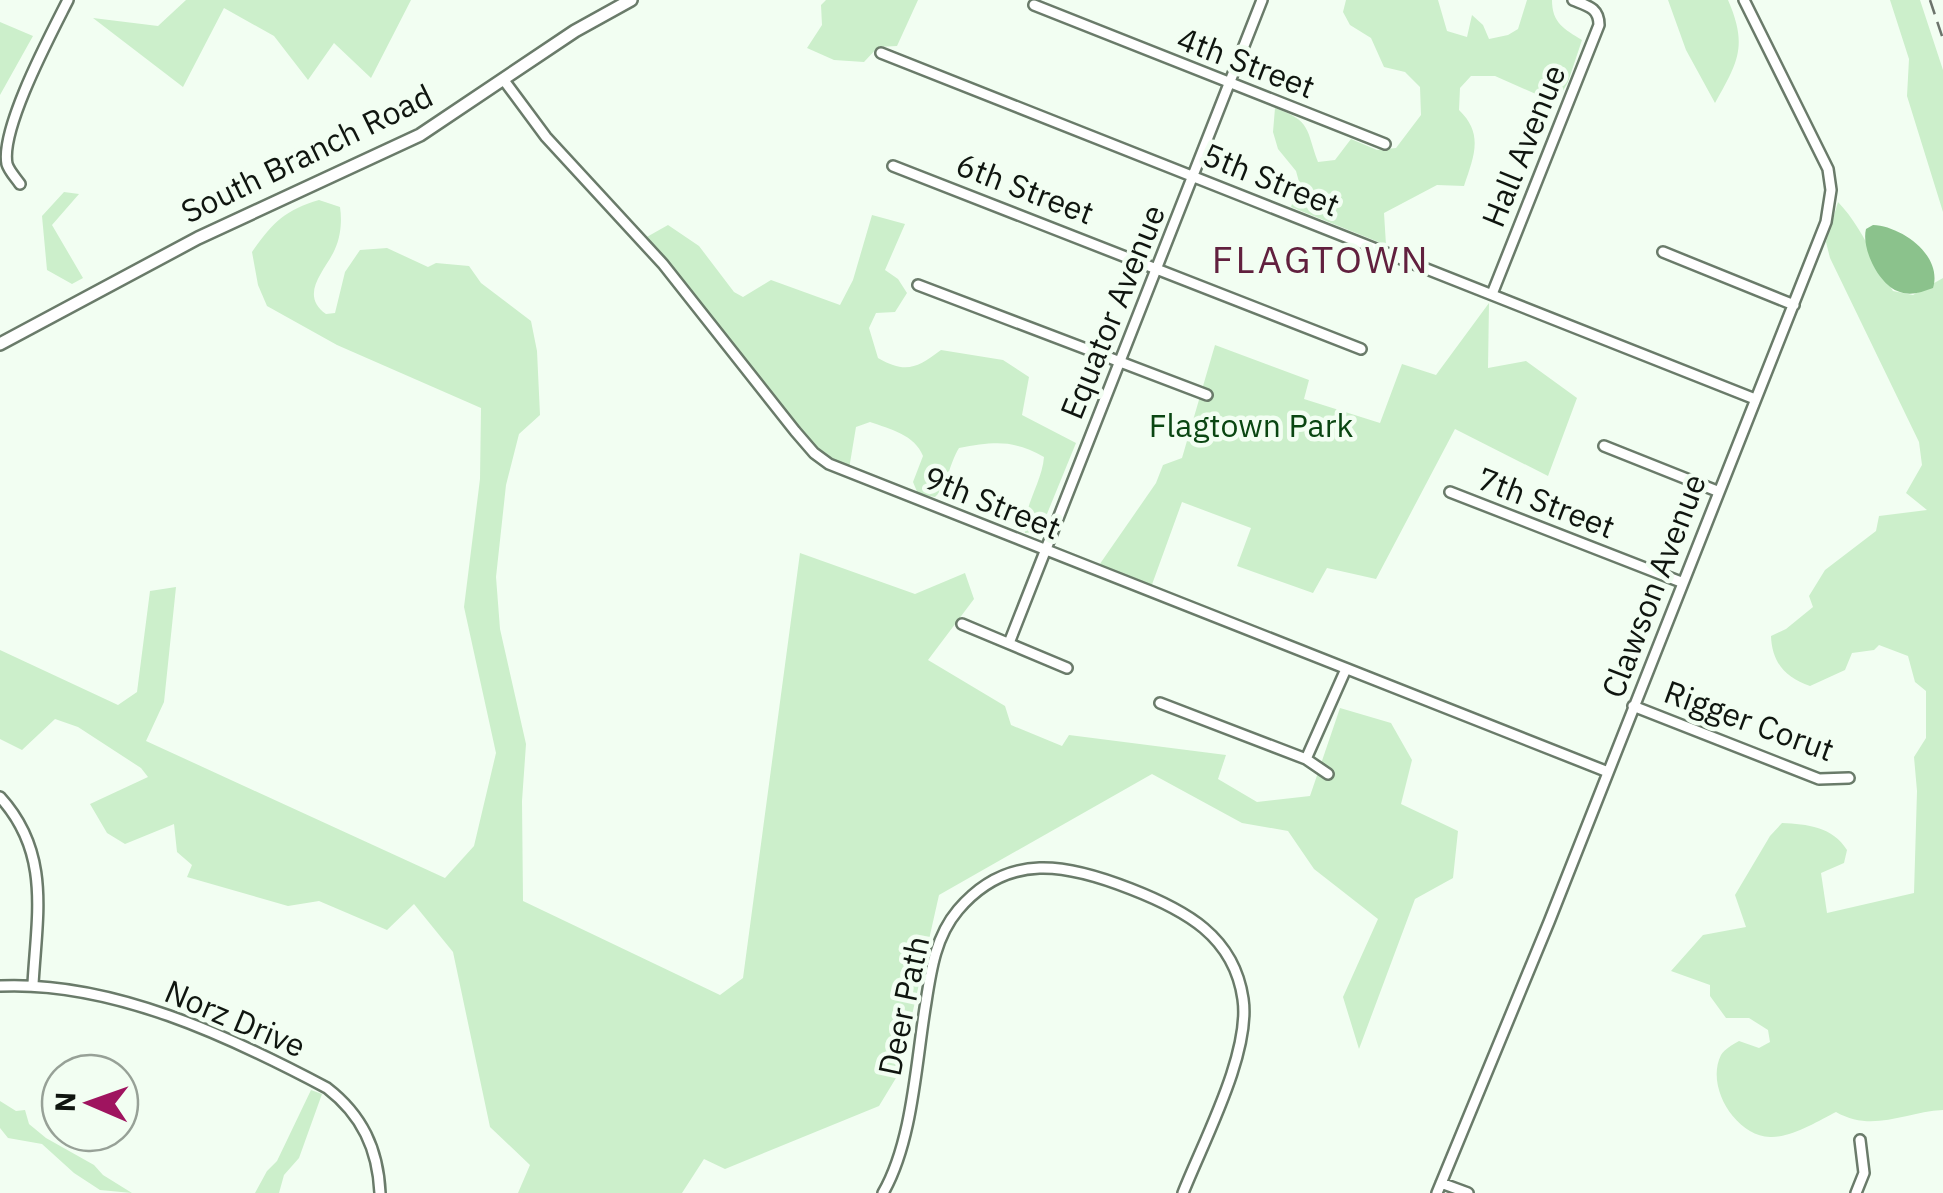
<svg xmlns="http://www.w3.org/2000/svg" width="1943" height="1193" font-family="'IBM Plex Sans',sans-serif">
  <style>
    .green { fill: #ccefcb }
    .water { fill: #8bc28c }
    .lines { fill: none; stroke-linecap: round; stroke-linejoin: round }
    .minor-casing { stroke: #6a7b6a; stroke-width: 14 }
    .tertiary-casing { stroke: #6a7b6a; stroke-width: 16 }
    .minor { stroke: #fff; stroke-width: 9 }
    .tertiary { stroke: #fff; stroke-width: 11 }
    .rail { stroke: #6c746c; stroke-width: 2.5; stroke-dasharray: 15 8; stroke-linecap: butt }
    .labels { text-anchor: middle; stroke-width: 9; stroke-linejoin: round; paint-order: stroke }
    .street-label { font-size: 32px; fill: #0f150f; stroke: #f2fef2 }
    .park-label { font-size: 32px; fill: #0a4612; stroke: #f2fef2 }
    .quarter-label { font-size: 38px; letter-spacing: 2.5px; fill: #61203e; stroke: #f2fef2 }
  </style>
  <rect width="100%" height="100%" fill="#f2fef2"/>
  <path class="green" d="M186,0H411L371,78L334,43L308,80L274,36L224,8L183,87L93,18L158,26Z
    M826,0H918L897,46L878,47L864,62L834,60L807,48L822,25L821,5Z
    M1346,0H1438L1447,31L1467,37L1472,15L1483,25L1489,39L1508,35L1518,29L1527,0H1552C1552,23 1564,29 1582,40L1568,82L1556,103L1495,76H1471L1460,88L1459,110C1484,134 1474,156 1464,186L1437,185L1384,213L1386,245L1291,207L1299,182L1296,171L1278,149L1273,132L1275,108C1312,121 1306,130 1318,162L1335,160L1351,139L1377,150L1396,148L1421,115L1420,87L1405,72L1384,67L1371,38L1350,25L1343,12Z
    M1668,0H1728C1748,46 1738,62 1715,103L1686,50Z
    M1890,0H1920L1943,70V212L1907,96L1909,59Z
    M0,22L33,36L0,95Z
    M64,192L79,194L52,225L83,278L72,284L47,270L42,216Z
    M319,200L340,207C342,220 341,236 335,249C326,270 298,294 326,314L335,313L345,272L360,250L387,248L428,267L436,263L469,266L481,283L531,321L537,351L540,415L519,434L506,485L496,577L500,629L526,744L522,801L523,901L720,995L743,978L800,553L915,594L965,573L974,599L928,660L1005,706L1011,725L1062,746L1069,735L1226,755L1218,779L1257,802L1310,796L1340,708L1391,723L1412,760L1401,804L1458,831L1453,878L1415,899L1359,1049L1343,997L1378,919L1314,869L1288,831L1242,823L1152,774L939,895L899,1073L879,1106L725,1169L704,1159L682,1193H518L530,1165L490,1127L453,952L414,904L387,930L319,901L288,906L187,877L192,865L177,852L174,824L125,844L107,833L90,804L148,777L141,768L78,727L55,719L22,750L0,739V650L118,705L137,692L150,591L176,587L164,702L146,741L445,878L474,846L496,753L464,607L480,479L481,408L337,345L267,306L258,285L252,252C272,223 285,210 319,200Z
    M1838,202C1863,228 1874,261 1893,291L1913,295L1943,278V1110C1904,1112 1873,1133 1836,1112C1818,1121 1791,1138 1770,1137C1736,1136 1705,1087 1721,1055C1725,1049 1732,1045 1739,1041L1759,1048L1770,1042L1768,1030L1749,1018H1726L1710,996V985L1671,971L1703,935L1746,927L1735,895L1770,836L1782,823C1807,824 1833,827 1847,850L1844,863L1821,873L1827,913L1914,893L1917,791L1914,757L1926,738V691L1915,682L1908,656L1879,645L1874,650L1852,653L1845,670L1810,686C1786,678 1772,663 1771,636L1786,629L1813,607L1809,596L1825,570L1876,531L1879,516L1927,510L1906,493L1922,465L1919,442L1830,258L1826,242Z
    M872,215L905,224L885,270L898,279L907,293L895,312L876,313L869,328L878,358C906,374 917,368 941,350L1003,360L1029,377L1022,415L1076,443L1040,531L1025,533C1022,508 1042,483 1044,457C1013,439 993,442 959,448C949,464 948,485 935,497L918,494L913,482L923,456C915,435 890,429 870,422L856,427L849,469L830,461L814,448L645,238L668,225L699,246L734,292L743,297L771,280L840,305L853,280Z
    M1489,303L1488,368L1526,361L1577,398L1548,476L1455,429L1376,579L1327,568L1313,593L1237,566L1251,528L1182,502L1150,590L1095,571L1156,483L1163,465L1182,458L1215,345L1309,380L1304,399L1380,423L1402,364L1436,375Z
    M311,1090L322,1094L299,1158L284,1175L279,1193H255L267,1171L277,1161Z
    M0,1101L16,1111L25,1110L29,1124L46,1138L94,1165L103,1175L132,1193L100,1190L74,1173L42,1144L8,1138L0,1128Z"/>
  <path class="water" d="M1873,225C1901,226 1943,255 1933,288C1922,292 1911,296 1900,292C1879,286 1861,248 1866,229Z"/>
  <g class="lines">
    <g class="minor-casing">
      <path id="minor" d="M1034,5L1385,144
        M881,53L1755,399
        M503,79L546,137L663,264L795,431L814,453L829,464L1608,772
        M893,166L1361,349
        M20,184C16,178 9,171 7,164C0,129 51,34 68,0
        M1663,252L1794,305
        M918,285L1207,395
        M1492,294L1599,25C1599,8 1588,6 1573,0
        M1604,446L1717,491
        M1450,492L1681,582
        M962,624L1067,668
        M1009,643L1262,0
        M1160,703L1306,759L1328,774
        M1633,706L1819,779L1849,778
        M1306,759L1346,669
        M0,797C51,853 37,914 33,984
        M0,986C112,981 229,1036 327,1088C362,1115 378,1149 380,1193
        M1441,1183L1468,1193
        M883,1193C913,1141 916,1061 926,1002C931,969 936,936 958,910C1008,851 1068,864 1131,889C1185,910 1234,936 1243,999C1251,1053 1203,1142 1183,1193
        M1437,1193L1549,922L1826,222L1831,190L1828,169L1744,0
        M1856,1193L1864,1173L1860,1140"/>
    </g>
    <g class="tertiary-casing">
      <path id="tertiary" d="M0,344L198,238L420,135L575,31L631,0"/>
    </g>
    <use href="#minor" class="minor"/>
    <use href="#tertiary" class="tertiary"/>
    <path class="rail" d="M1930,0L1943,39"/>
  </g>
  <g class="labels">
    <g class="street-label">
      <text transform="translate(1246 63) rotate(21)" y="11">4th Street</text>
      <text transform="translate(1524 146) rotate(-68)" y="11">Hall Avenue</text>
      <text transform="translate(307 154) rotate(-26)" y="11">South Branch Road</text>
      <text transform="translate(1271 180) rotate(22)" y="11">5th Street</text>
      <text transform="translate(1025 189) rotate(21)" y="11">6th Street</text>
      <text transform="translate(1113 312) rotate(-68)" y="11">Equator Avenue</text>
      <text transform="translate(992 503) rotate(22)" y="11">9th Street</text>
      <text transform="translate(1546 503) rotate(21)" y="11">7th Street</text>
      <text transform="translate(1654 586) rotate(-69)" y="11">Clawson Avenue</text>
      <text transform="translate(1749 721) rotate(20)" y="11">Rigger Corut</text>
      <text transform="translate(904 1006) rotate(-78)" y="11">Deer Path</text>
      <text transform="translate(235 1019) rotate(23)" y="11">Norz Drive</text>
    </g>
    <g class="park-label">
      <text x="1251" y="437">Flagtown Park</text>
    </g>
    <g class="quarter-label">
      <text x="1321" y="273">FLAGTOWN</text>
    </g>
  </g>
  <g transform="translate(90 1103) rotate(272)"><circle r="48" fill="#f2fef2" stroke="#97a197" stroke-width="2.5"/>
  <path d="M0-8L18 38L0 25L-18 38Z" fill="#9f145f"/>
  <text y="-15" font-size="28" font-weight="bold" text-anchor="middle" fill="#0f150f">N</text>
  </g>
</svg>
